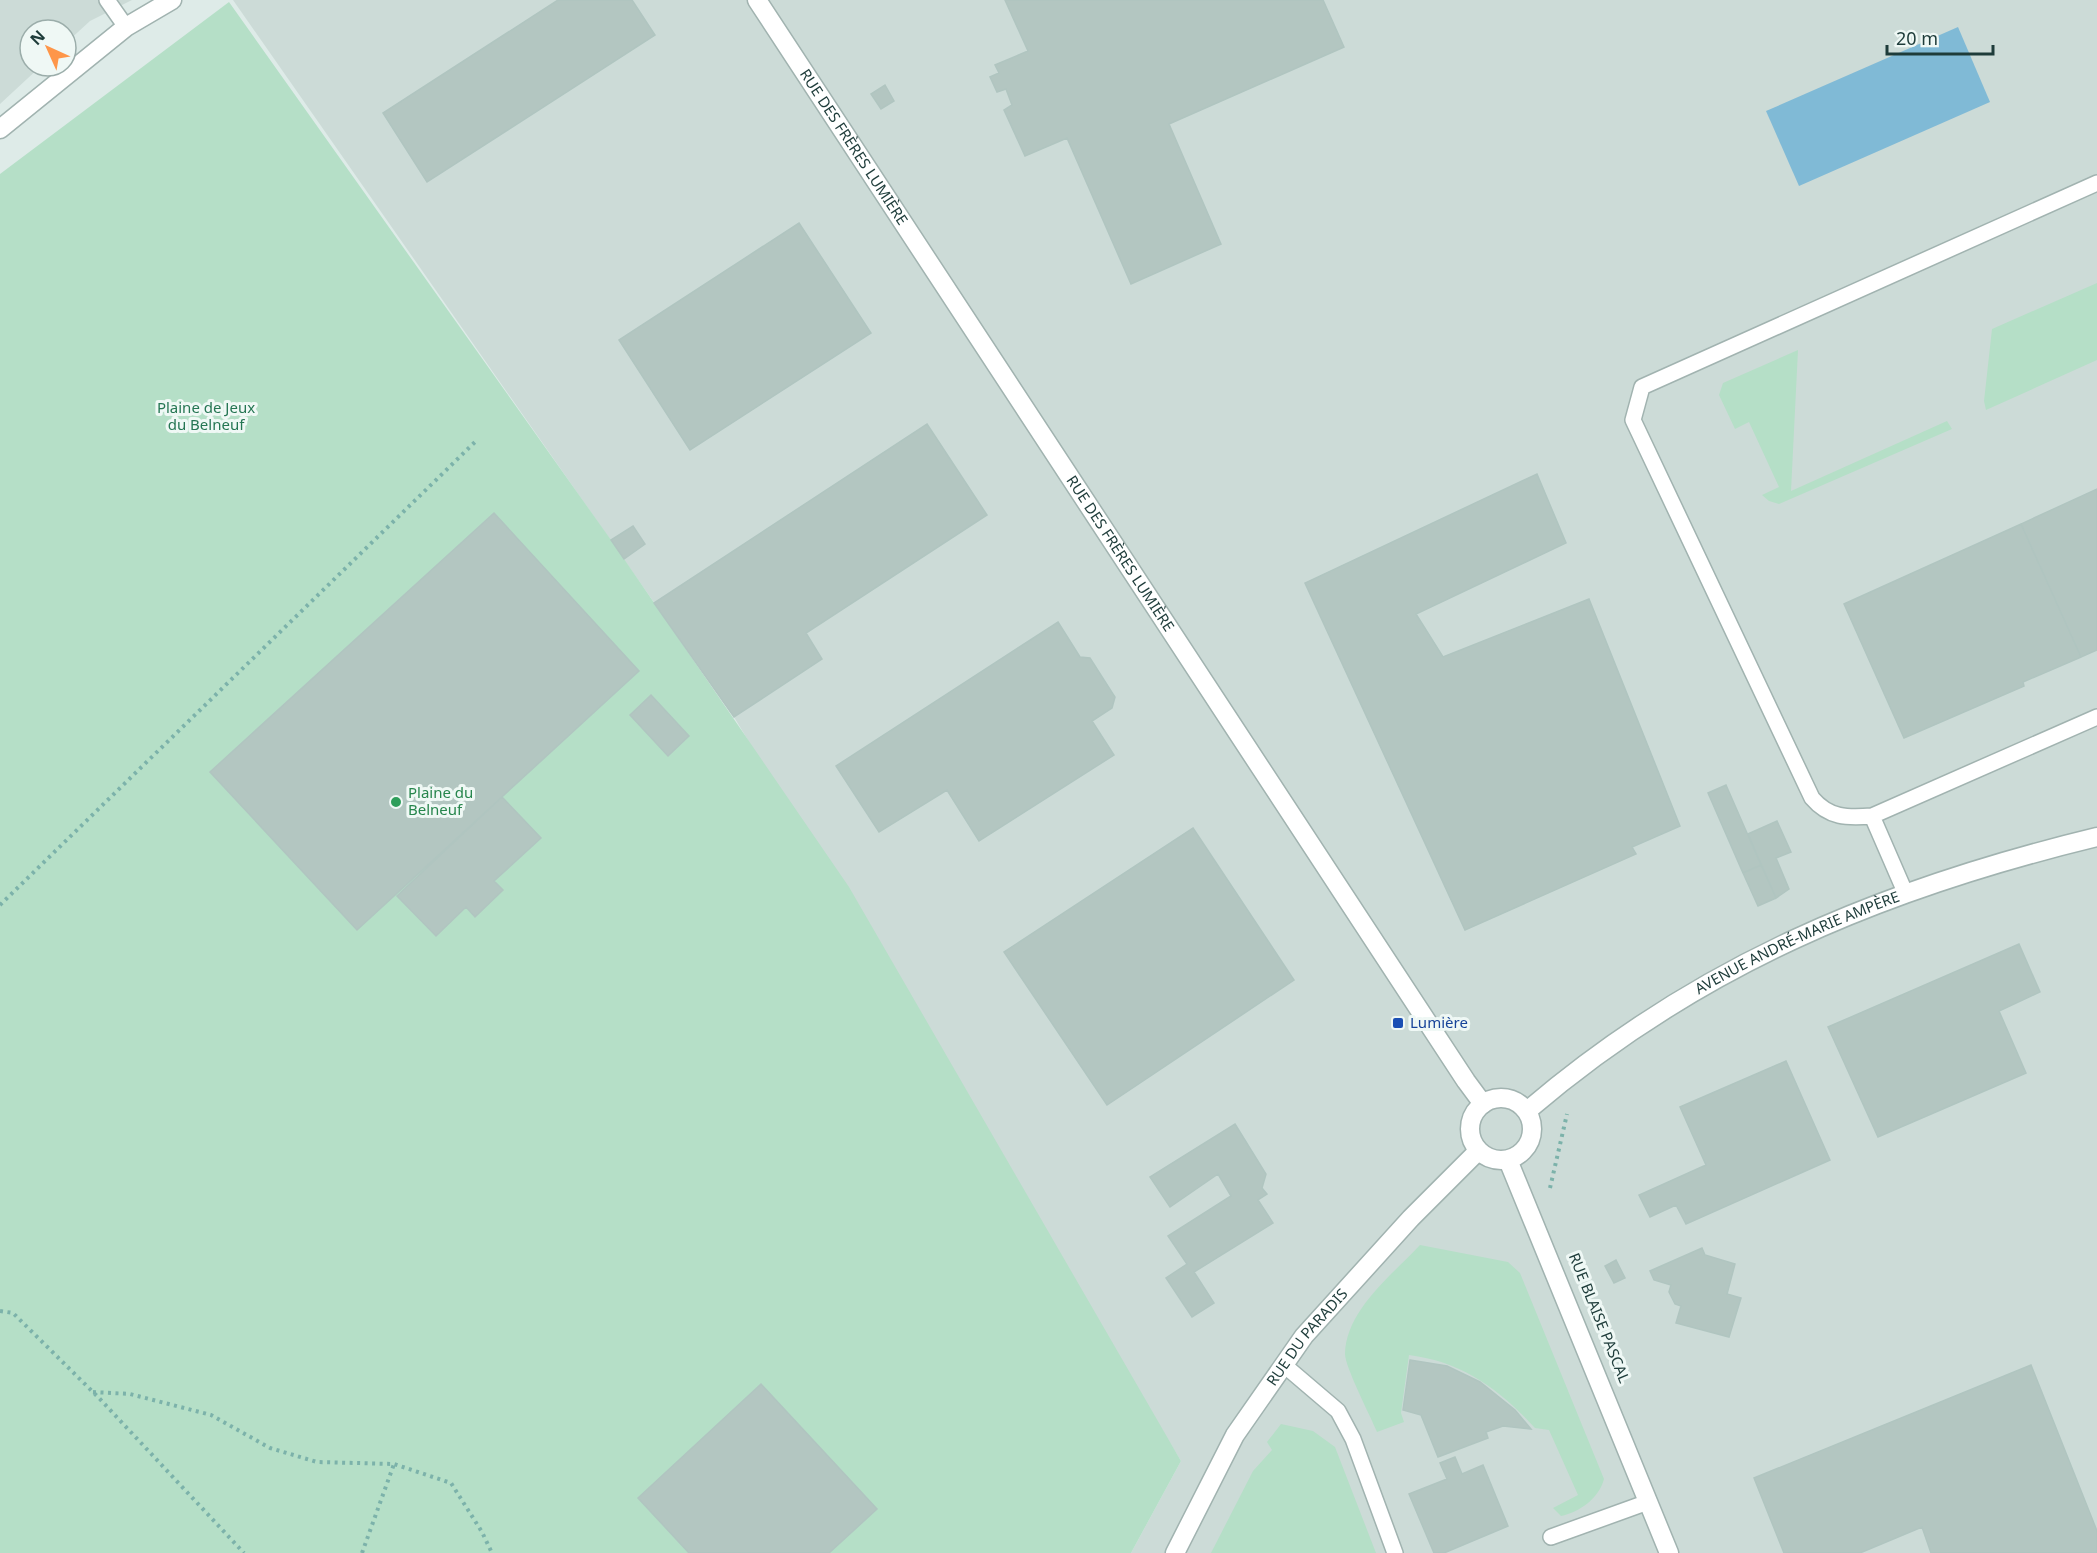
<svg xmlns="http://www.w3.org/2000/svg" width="2097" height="1553" font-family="'Noto Sans',sans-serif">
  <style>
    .built { fill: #ccdbd7 }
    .green { fill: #b5dfc7 }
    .water { fill: #80bad6 }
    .building { fill: #b3c6c1; stroke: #b0c5c0; stroke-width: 1.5 }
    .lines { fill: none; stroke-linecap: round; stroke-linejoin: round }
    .service-casing { stroke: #a1b3b0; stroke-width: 18 }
    .minor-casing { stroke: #a1b3b0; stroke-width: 21 }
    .tertiary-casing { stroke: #a1b3b0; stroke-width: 21 }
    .path { stroke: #7cb2aa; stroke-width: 4; stroke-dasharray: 3 4.5; stroke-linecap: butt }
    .service { stroke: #fff; stroke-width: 15 }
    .minor { stroke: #fff; stroke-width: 18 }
    .tertiary { stroke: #fff; stroke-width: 18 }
    .leisure-dot { fill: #2e9e5b; stroke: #eff8f5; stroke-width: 2 }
    .transit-dot { fill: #1a4fb4; stroke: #eff8f5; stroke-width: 2 }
    .labels { text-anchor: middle; stroke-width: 6; stroke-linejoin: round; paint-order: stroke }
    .street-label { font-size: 15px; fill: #1e3c3a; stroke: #eff8f5 }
    .park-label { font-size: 15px; fill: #257653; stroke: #eff8f5 }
    .leisure-label { font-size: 15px; fill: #27864d; stroke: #eff8f5; text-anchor: start }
    .transit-label { font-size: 15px; fill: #164399; stroke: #eff8f5; text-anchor: start }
  </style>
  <rect width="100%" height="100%" fill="#deebe8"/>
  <path class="built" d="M0,0H132L90,21L66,43V30H30V66H41L0,104Z
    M233,0H2097V1553H1131L1181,1461L734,717Z"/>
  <path class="green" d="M229,2L611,540L849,887L1181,1461L1131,1553H0V174Z
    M2097,283V360L1986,410L1984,401L1992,329Z
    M1798,350L1791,491L1947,421L1952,429L1779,504L1769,501L1762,495L1779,487L1749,422L1735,429L1719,395L1723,383Z
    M1420,1245L1508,1262L1520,1273L1604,1479C1599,1498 1580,1512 1561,1516L1553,1508L1578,1495L1549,1430L1535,1428C1499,1389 1463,1362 1409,1355L1401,1413L1404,1422L1377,1432C1371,1417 1345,1367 1345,1354C1346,1310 1392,1275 1420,1245Z
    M1281,1424L1313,1431L1335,1447L1376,1553H1211L1253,1471L1272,1450L1267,1442Z"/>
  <path class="water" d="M1958,27L1990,102L1799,186L1766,111Z"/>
  <path class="building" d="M558,0H632L655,35L427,182L383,113Z
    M1005,0H1323L1344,47L1169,124L1221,244L1131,284L1067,138L1025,156L1004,110L1012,105L1006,89L997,92L990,77L999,73L995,65L1028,51Z
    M885,85L894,101L881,109L871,94Z
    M799,223L871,333L690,450L619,340Z
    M927,424L987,515L806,633L822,659L734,717L654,603Z
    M1537,474L1566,543L1416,614L1443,657L1589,599L1680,826L1632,847L1636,854L1465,930L1305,583Z
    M2097,489V650L2081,657L2021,524Z
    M494,513L639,671L357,930L210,772Z
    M2021,524L2081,657L2023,682L2024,686L1904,738L1844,604Z
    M633,526L645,544L624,559L611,540Z
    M1058,622L1080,657L1090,658L1115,697L1112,708L1092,721L1114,755L979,841L947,790L879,832L836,766Z
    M651,695L689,736L668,756L630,715Z
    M1726,785L1761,865L1743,873L1708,793Z
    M502,797L541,838L494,881L503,890L475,917L466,907L436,936L397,896Z
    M1777,821L1791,852L1776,858L1789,889L1776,898L1748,834Z
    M1193,828L1294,980L1107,1105L1004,952Z
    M1761,865L1776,898L1758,906L1743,873Z
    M2019,944L2040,992L1999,1011L2026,1073L1878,1137L1828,1027Z
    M1786,1061L1830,1160L1686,1224L1676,1205L1650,1217L1639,1195L1706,1165L1680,1107Z
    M1235,1124L1266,1174L1262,1188L1267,1194L1258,1200L1273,1223L1194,1272L1214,1303L1192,1317L1166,1278L1187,1264L1168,1236L1231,1196L1218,1174L1170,1207L1150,1177Z
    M1702,1248L1705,1255L1735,1264L1727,1294L1741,1298L1729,1337L1676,1323L1681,1306L1675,1304L1669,1292L1671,1285L1654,1280L1650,1271Z
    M1616,1260L1625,1278L1614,1283L1605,1266Z
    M1410,1360L1447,1366L1480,1382L1515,1410L1531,1429L1503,1426L1486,1432L1488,1438L1438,1457L1421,1415L1403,1410Z
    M2031,1365L2097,1531V1553H1931L1922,1527L1860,1553H1784L1754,1478Z
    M761,1384L877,1509L829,1553H689L638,1498Z
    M1455,1457L1462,1474L1483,1465L1508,1526L1444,1553H1434L1409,1494L1447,1479L1440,1463Z"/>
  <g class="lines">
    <g class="service-casing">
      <path id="service" d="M107,0L126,27
        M2097,183L1642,387L1633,420L1812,798C1829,818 1847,818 1872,816L2097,717
        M1872,816L1905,892
        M1284,1365L1338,1411L1353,1439L1395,1553
        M1551,1537L1648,1502"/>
    </g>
    <g class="minor-casing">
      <g id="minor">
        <path id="s1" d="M757,0L1466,1081L1483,1104"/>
        <path d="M0,129L126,27L172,0"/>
        <path d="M1508,1160L1669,1553"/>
      </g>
    </g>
    <g class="tertiary-casing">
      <g id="tertiary">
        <circle cx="1501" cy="1129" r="31"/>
        <path id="s2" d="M1527,1111C1696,966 1882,889 2097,837"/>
        <path id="s3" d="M1175,1553L1235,1435L1304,1336L1411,1218L1478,1151"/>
      </g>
    </g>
    <path class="path" d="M0,905L476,441
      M1550,1188L1567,1114
      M0,1311L13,1313L98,1397L244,1553
      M93,1392L130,1394L211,1415L270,1448L317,1462L394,1464L451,1483L482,1532L492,1553
      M362,1553L394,1464"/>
    <use href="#service" class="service"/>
    <use href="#minor" class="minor"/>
    <use href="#tertiary" class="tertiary"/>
  </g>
  <circle class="leisure-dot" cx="396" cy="802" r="6"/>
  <rect class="transit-dot" x="1392" y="1017" width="12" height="12" rx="3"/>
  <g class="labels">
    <g class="street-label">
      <text dy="5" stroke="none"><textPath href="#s1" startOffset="176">RUE DES FRÈRES LUMIÈRE</textPath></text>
      <text dy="5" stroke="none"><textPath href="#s1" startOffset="662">RUE DES FRÈRES LUMIÈRE</textPath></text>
      <text dy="5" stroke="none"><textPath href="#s2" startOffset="320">AVENUE ANDRÉ-MARIE AMPÈRE</textPath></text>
      <text transform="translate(1599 1318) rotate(68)" y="5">RUE BLAISE PASCAL</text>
      <text dy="5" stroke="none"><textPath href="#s3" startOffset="254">RUE DU PARADIS</textPath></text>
    </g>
    <g class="park-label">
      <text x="206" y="413">Plaine de Jeux<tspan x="206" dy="17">du Belneuf</tspan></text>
    </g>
    <g class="leisure-label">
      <text x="408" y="798">Plaine du<tspan x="408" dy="17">Belneuf</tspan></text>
    </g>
    <g class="transit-label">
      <text x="1410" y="1028">Lumière</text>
    </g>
  </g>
  <g transform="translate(48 48) rotate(315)"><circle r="28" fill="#eff8f5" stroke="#9badaa" stroke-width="1.5"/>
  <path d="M0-4.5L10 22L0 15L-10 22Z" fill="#fe9649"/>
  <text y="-9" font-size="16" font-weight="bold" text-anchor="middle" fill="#1e3c3a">N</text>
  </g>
  <path d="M1887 45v9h106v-9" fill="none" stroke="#1e3c3a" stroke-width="3"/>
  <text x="1896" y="45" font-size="18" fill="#1e3c3a" stroke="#eff8f5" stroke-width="4.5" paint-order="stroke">20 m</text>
</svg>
